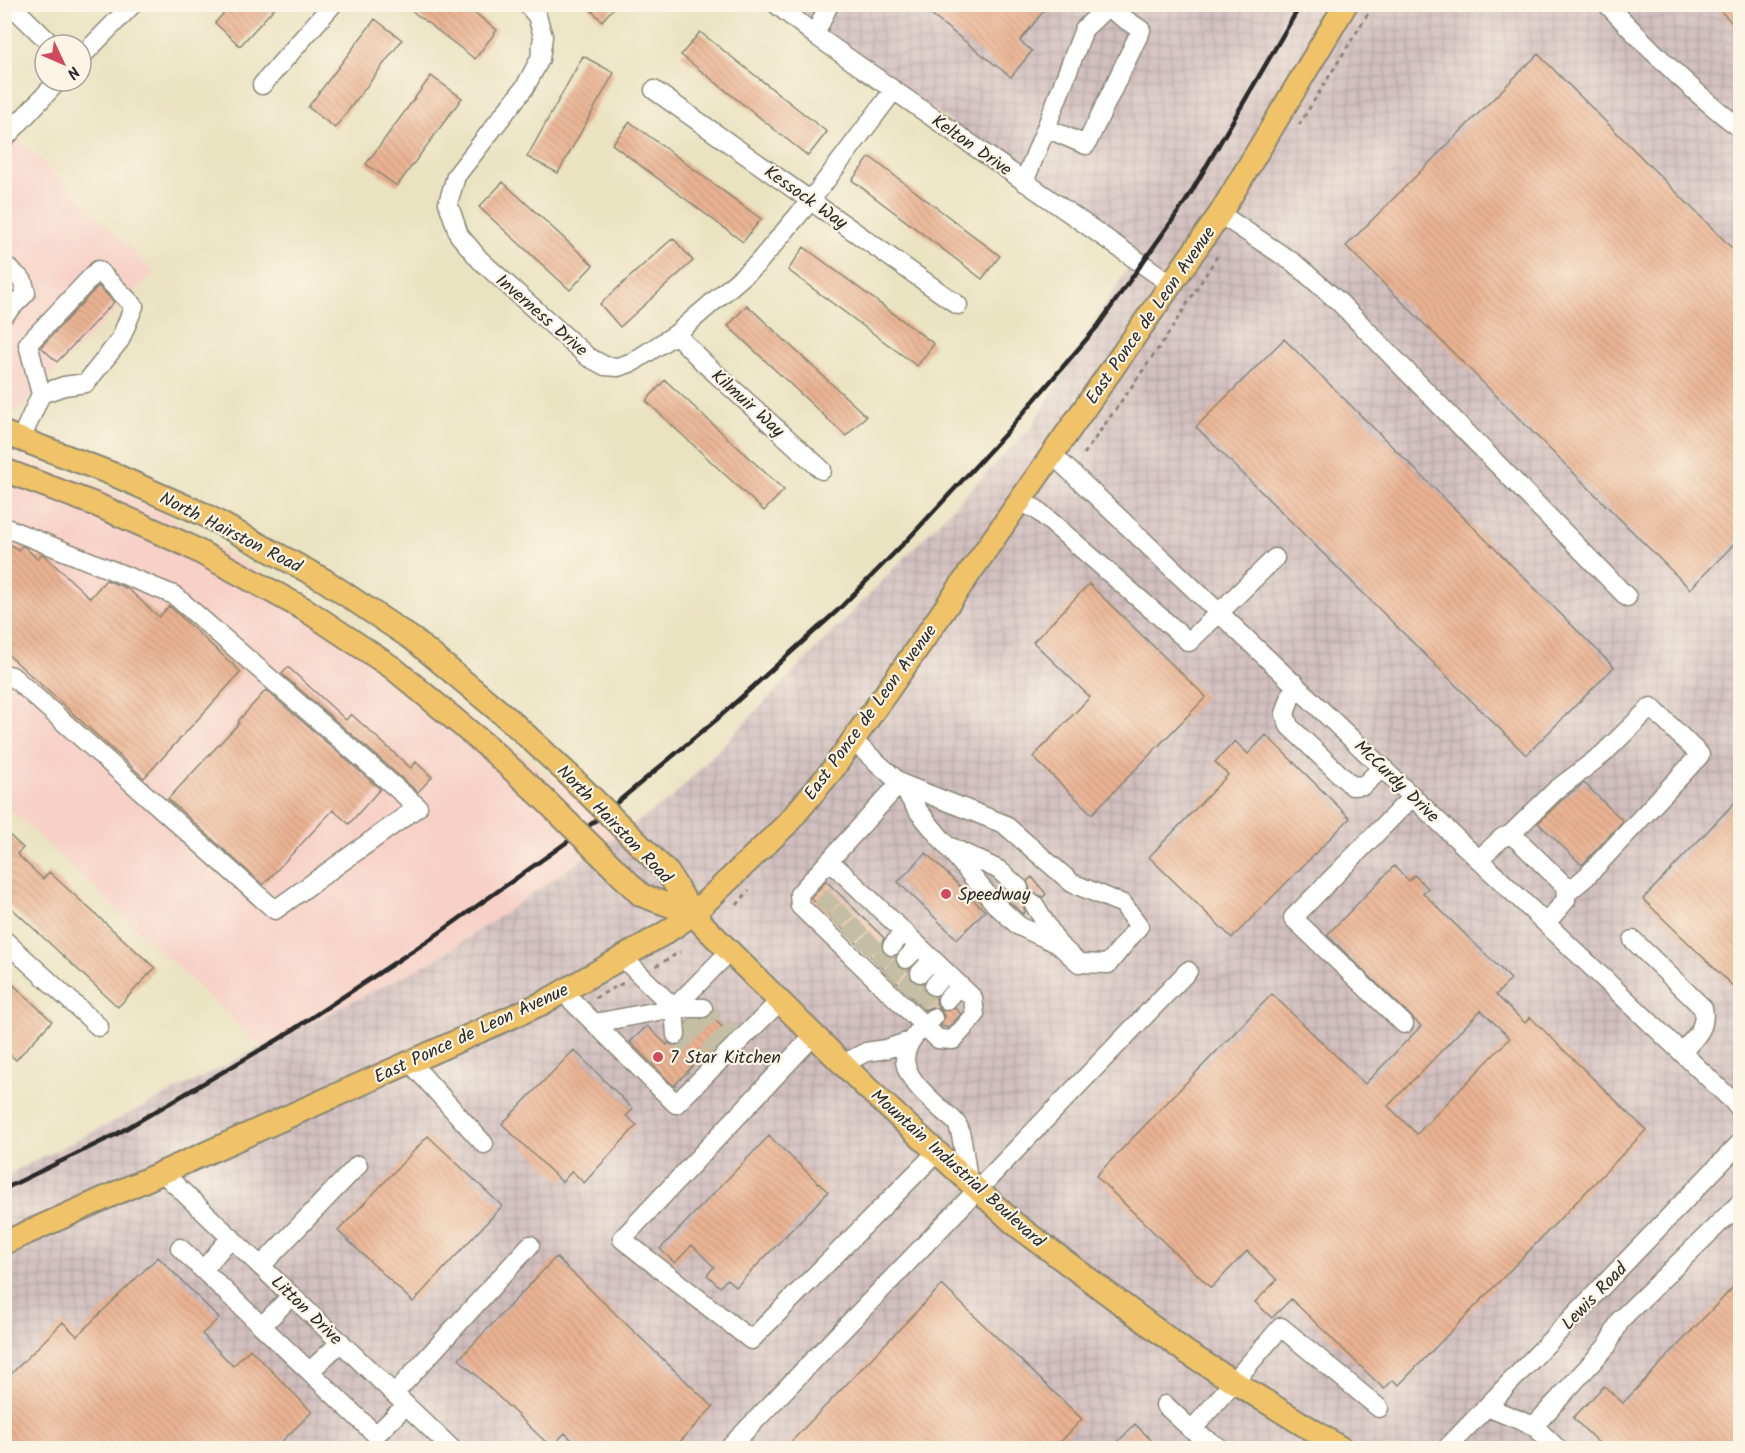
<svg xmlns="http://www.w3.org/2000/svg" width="1745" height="1453" font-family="Kalam,sans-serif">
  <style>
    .built { fill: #f7d1c7 }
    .industrial { fill: url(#industrial-grid) }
    .building { fill: url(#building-back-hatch); fill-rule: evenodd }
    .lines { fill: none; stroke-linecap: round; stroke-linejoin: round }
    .minor-tunnel { stroke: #c4bea4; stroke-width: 18; stroke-dasharray: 18 9; stroke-linecap: butt }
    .minor-casing { stroke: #8a8776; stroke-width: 21 }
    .major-casing { stroke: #8a8776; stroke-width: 26 }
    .path { stroke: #8a8776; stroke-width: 3; stroke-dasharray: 4.5 4.5; stroke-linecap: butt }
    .minor { stroke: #fff; stroke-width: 18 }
    .major { stroke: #f1c369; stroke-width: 22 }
    .rail { stroke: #2b2b2b; stroke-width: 4.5 }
    .major-bridge-casing { stroke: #8a8776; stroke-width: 26; stroke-linecap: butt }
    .major-bridge { stroke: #f1c369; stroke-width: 22 }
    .poi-dot { fill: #d1495b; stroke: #fcf5e5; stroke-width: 2 }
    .labels { text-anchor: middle; stroke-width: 4.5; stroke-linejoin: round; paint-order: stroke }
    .street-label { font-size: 18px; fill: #2b2b2b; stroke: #fcf5e5 }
    .poi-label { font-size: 18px; fill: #2b2b2b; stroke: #fcf5e5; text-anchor: start }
  </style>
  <defs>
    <pattern id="industrial-grid" width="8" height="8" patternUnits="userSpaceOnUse" patternTransform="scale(1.5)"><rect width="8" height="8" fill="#d2bfc0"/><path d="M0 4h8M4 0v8" fill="none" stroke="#b4a4a5"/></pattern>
    <pattern id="building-back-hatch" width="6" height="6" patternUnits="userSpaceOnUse" patternTransform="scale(1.5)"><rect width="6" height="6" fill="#eab292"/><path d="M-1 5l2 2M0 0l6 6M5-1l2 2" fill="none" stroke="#c9997e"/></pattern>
  </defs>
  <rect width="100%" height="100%" fill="#fcf5e5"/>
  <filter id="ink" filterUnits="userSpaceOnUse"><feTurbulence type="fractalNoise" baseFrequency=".0167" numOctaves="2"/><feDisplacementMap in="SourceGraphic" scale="12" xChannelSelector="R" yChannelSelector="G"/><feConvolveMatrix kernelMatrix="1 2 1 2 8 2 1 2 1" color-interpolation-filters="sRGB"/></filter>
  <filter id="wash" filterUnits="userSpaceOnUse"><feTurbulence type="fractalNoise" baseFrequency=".008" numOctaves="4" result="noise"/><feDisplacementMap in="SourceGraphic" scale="24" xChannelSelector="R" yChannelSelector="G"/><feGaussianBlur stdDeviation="1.35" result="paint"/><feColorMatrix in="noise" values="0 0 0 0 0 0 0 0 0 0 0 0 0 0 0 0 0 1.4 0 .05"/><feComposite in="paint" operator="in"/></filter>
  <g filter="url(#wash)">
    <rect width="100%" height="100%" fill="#eae3c2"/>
    <path class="built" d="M4,125L154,272L5,422H4Z
      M4,450L150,505L382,649L623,832L437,959L262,1047L5,804Z"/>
    <path class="industrial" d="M784,5H1740V1448H5V1176L437,959L672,798L1033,425L1137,253Z"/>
    <g id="blocks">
      <path class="building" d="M232,4H278L240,46L215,23Z
        M403,4H463L497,30L475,59Z
        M585,4H617L602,21Z
        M917,4H1049L1020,41L1032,51L1011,77Z
        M1714,4H1740V31Z
        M375,19L402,40L335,128L308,107Z
        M700,32L827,132L808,156L681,55Z
        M1538,54L1740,256V538L1690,589L1346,246Z
        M583,56L614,73L558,173L527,157Z
        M431,76L462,98L397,186L366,164Z
        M630,122L761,219L743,242L612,144Z
        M870,157L1000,256L982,279L852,180Z
        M503,182L593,265L570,290L479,207Z
        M673,238L693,261L620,327L600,304Z
        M804,247L934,344L917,366L788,270Z
        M98,286L114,302L57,362L41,347Z
        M747,305L866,416L846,436L728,326Z
        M1284,339L1614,667L1526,755L1196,427Z
        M665,380L784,490L764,511L646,401Z
        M4,539L18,550L22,546L25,547L37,559L42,554L45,556L90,598L106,580L128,589L159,617L169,606L241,672L144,778L4,651Z
        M1089,584L1206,697L1092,814L1033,757L1090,697L1033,642Z
        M288,667L346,720L351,714L411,768L416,762L432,777L418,792L282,674Z
        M266,690L380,789L349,824L333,810L263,885L168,799L239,723L238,721Z
        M1266,735L1350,818L1232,938L1149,857L1228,775L1215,762L1235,741L1248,754Z
        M1584,783L1623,821L1582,865L1538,823L1563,799Z
        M1740,797V993L1643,899Z
        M4,830L23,848L17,854L43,879L49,872L155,968L118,1007L4,901Z
        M926,853L985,911L957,939L898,882Z
        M1394,866L1409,881L1414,875L1428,888L1423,893L1511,979L1496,995L1525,1023L1530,1017L1646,1130L1399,1385L1393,1380L1384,1389L1291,1299L1272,1318L1255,1302L1277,1280L1247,1251L1211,1288L1096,1176L1272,994L1365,1084L1421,1026L1327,935ZM1481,1010L1510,1038L1417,1134L1388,1106Z
        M1032,877L1046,894L1043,897L1034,893L1028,895L1030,890L1027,881Z
        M826,881L884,938L881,945L885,954L895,957L899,967L909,970V976L912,981L917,984H923L926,994L936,997V1003L939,1008L945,1011L955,1008L961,1014L948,1028L941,1026L944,1016L941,1010L931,1007L925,1010L811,898Z
        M1010,895L1017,899L1026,896L1023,904L1025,912L1023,914L1006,899Z
        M4,976L52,1021L16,1060L4,1050Z
        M711,1016L730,1035L701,1063L698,1060L674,1086L630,1042L647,1026L667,1045L668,1043L677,1046L686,1040V1024L691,1019H704Z
        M574,1050L633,1109L626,1116L637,1125L584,1183L572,1171L562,1182L502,1124Z
        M428,1136L502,1206L413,1302L338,1231Z
        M769,1136L828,1192L736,1287L727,1279L720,1287L707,1275L714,1267L692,1245L675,1263L660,1249Z
        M158,1257L219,1318L202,1334L233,1366L250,1349L312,1412L274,1449H4V1381L63,1322L77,1336Z
        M556,1257L713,1407L673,1449H581L565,1433L551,1447L459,1359Z
        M1740,1280V1449H1605L1573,1418L1604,1386L1623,1403Z
        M942,1285L1082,1419L1054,1449H784Z
        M1135,1424L1160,1449H1111Z"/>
    </g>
  </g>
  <g filter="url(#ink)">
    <use href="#blocks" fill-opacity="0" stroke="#8a8776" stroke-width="1.5"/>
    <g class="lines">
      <path class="minor-tunnel" d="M821,909L837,892
        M835,922L851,906
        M849,936L866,921
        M863,950L880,934
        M877,963L892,946
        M890,976L906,959
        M904,990L920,973
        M917,1002L934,986
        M703,1008L731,1036
        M689,1021L718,1048
        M676,1035L705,1063"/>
      <g class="minor-casing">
        <path id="minor" d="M10,4L52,45
          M527,4L537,16L543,36L540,59L525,87L456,176L448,203L459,235L480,260L588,357L605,366L618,367L633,362L676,334L757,264L811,200L894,90
          M776,4L815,35L1171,284
          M1607,4C1649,49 1692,92 1740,128
          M815,35L829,4
          M81,57L133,4
          M262,85L333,4
          M654,90L958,305
          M4,139L58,81
          M1024,182L1046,128L1086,145L1141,30L1107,7L1084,29L1046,128
          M1220,214L1294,263L1339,302L1627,597
          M4,264L23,281L26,293L4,315
          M676,334L703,362L822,470
          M21,439L41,394L64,386L86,383L120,340L134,306L98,270L28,344L41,394
          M1053,455L1740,1108
          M1020,502L1036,509L1189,642L1275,558
          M4,527L174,595L418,807L275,910L12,676L4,674
          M1295,683L1285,714L1289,726L1352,786L1364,785L1383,767
          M900,783L1004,824L1072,883L1123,904L1139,926L1108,964L1079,963L1058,944L1019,926L995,904L919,812Z
          M1510,835L1556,790L1603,754L1651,707L1700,755L1586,877L1567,893
          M951,847L999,870L1019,888
          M1479,859L1503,837L1510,835L1518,840L1565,886L1566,900L1546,923
          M830,861L973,998L975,1015L953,1040L938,1039L800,906L799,894L900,783L853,741
          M1034,904L1058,944
          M4,940L99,1027
          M1633,940L1703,1008C1707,1029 1695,1037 1682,1052
          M892,946L904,931
          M622,957L674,1008L730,951
          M906,959L919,946
          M920,973L933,959
          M934,986L946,972
          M563,992L676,1104L780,1001
          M947,1000L960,985
          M674,1008L676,1035
          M933,1018C885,1056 906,1077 942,1110C947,1115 956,1120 958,1126C963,1136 966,1169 968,1181
          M595,1023L674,1008H703
          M1404,1024L1293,918L1413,796
          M814,1035L622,1239L751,1340L937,1152
          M410,1062L484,1144
          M843,1064L866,1052L886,1049L910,1041
          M162,1172L451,1448
          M180,1248L376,1435L406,1405
          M261,1266L358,1165
          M203,1270L231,1237
          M262,1326L292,1295
          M310,1371L341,1342
          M394,1394L530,1245
          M1165,1405L1192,1430L1220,1448
          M1487,1407L1534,1426L1557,1448
          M1534,1426L1607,1346L1621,1319L1740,1203
          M1192,1430L1281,1327L1379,1408
          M729,1448L1188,971
          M1447,1448L1740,1143"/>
      </g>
      <g class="major-casing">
        <path id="major" d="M4,433L110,473L203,514L324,580L414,640L512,722L568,774
          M4,470L97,505L187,545L306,610L393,668L489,748L544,799
          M646,851L668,873L693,914L709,931L867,1088L1015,1224L1186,1352L1341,1448
          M622,876L641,895L693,914
          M4,1243L543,1003L665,933L693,914L787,824L833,769L1220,214L1346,4"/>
      </g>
      <path class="path" d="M1299,125L1374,4
        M1084,454L1165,339L1218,255
        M737,905L749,890
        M656,966L680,952
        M595,998L623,983"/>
      <use href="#minor" class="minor"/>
      <use href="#major" class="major"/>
      <path class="rail" d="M4,1189L115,1135L279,1039L432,938L584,830L716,720L838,610L911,536L1007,432L1097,327L1186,201L1301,4"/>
      <g class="major-bridge-casing">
        <path id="major-bridge" d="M568,774L646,851
          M544,799L622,876"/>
      </g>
      <use href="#major-bridge" class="major-bridge"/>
    </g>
  </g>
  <g class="poi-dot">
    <circle cx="946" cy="894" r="6"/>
    <circle cx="658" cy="1057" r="6"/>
  </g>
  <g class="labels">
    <g class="street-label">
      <text transform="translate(972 145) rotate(35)" y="6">Kelton Drive</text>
      <text transform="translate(806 197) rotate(35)" y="6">Kessock Way</text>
      <text transform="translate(542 315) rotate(41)" y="6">Inverness Drive</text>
      <text transform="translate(1150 315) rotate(-55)" y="6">East Ponce de Leon Avenue</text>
      <text transform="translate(748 403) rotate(42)" y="6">Kilmuir Way</text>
      <text transform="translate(231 532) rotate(27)" y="6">North Hairston Road</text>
      <text transform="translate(870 712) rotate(-54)" y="6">East Ponce de Leon Avenue</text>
      <text transform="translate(1397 781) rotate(44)" y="6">McCurdy Drive</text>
      <text transform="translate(615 824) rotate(46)" y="6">North Hairston Road</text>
      <text transform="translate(471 1033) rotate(-25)" y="6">East Ponce de Leon Avenue</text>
      <text transform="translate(958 1168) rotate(42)" y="6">Mountain Industrial Boulevard</text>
      <text transform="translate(1594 1296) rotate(-46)" y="6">Lewis Road</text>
      <text transform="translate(307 1310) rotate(44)" y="6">Litton Drive</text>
    </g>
    <g class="poi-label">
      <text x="958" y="900">Speedway</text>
      <text x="670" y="1063">7 Star Kitchen</text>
    </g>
  </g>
  <rect width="1745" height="1453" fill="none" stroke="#fcf5e5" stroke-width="24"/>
  <g transform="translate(63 63) rotate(134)"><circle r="28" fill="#fcf5e5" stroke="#a8a49b" stroke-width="1.5"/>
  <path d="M0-4.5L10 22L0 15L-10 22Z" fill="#d1495b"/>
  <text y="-9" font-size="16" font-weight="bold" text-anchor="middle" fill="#2b2b2b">N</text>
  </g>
</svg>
